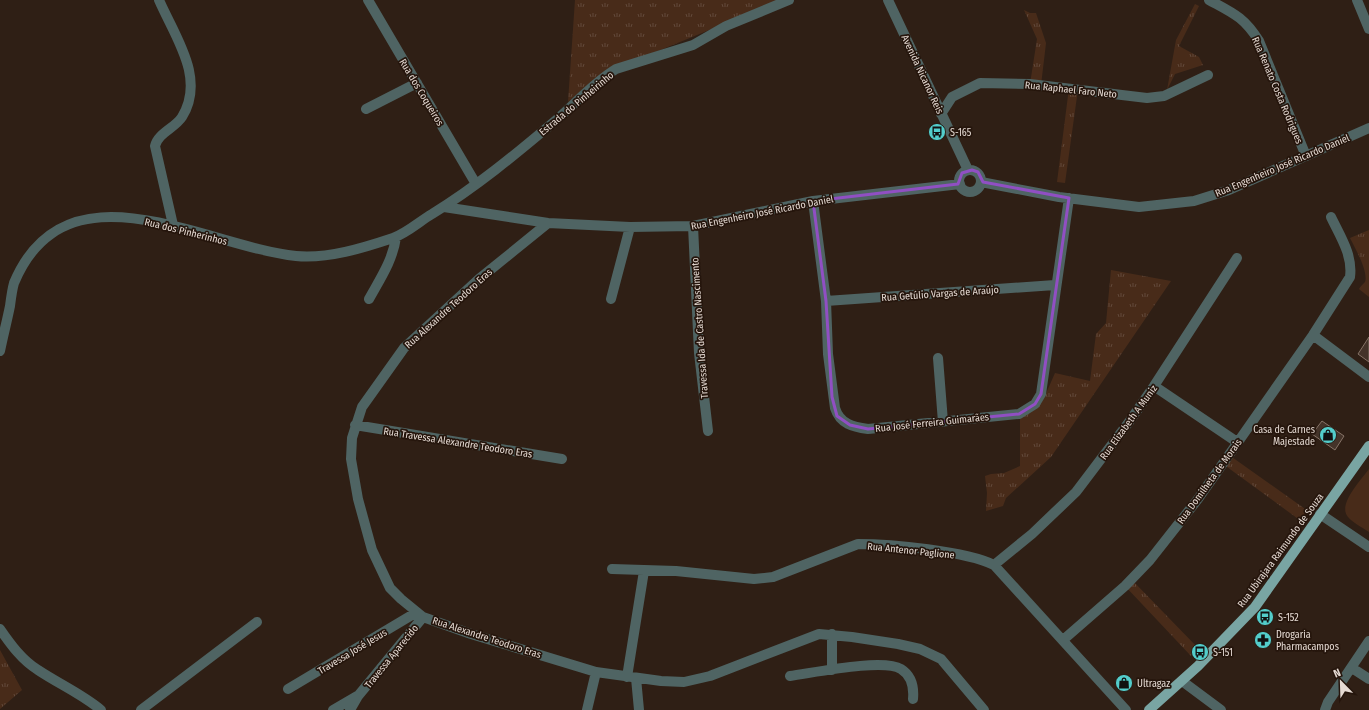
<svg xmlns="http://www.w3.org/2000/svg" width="1369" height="710" font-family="'Fira Sans Condensed',sans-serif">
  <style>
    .grass { fill: url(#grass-tufts) }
    .pitch { fill: #482b19 }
    .building { fill: #443329; stroke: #867367 }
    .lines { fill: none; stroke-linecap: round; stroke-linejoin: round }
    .minor { stroke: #4f6463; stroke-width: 10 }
    .major { stroke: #79a5a3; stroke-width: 10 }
    .marked { fill: none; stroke: #904fc3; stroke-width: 3; stroke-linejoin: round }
    .labels { text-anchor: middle; stroke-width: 3.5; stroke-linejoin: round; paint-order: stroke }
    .street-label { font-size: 10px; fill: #e5dad3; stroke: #25150c }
    .poi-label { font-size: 10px; fill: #e5dad3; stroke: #25150c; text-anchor: start }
  </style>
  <defs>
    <pattern id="grass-tufts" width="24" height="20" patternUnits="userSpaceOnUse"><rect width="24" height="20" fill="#482b19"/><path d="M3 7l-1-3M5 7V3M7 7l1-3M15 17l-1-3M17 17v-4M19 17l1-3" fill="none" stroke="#62493a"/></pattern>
  </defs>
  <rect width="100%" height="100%" fill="#2f1f15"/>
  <path class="grass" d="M575,0H782L602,74L568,102Z
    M1195,4L1199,6L1179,46L1199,57L1203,65L1175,74L1167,90L1176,40Z
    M1024,10L1030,13H1036L1046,43L1041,85L1030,84L1037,39Z
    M1069,88L1078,89L1065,183L1057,182Z
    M1369,230V297L1359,289C1360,287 1363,284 1365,282C1369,272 1354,246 1350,238Z
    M1111,270L1171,281L1051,457L1006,498L1003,506L986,511L987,493L985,476L991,474L1004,473L1020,466V416L1044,398L1055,373L1090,381L1096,334L1106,323Z
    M1229,455L1308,511L1301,521L1223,464Z
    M1131,579L1198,648L1191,656L1125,586Z
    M0,650L22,690L0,709Z"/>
  <path class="pitch" d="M1369,469V532C1363,528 1353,523 1348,517C1337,505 1361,480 1369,469Z"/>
  <path class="building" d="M1369,337V362L1358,354Z
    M1322,421L1344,436L1335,450L1312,434Z"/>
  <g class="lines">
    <path class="minor" d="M159,0C175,37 206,78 182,117C175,128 158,133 155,146L173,225
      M368,0L476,184
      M888,0L968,170
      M1209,0C1233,13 1244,17 1259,41L1306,156
      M1357,0L1369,29
      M366,109L417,83
      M941,114L952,97L980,83L1030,84L1147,98L1164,96L1208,75
      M959 181a11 11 0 1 1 22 0a11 11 0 1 1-22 0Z
      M981,182L1059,197L1139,207L1194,201L1229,190L1369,128
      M813,201L826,301L828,354L835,408C840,424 853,427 868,429L1019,414L1035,404L1041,394L1069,198
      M444,207L548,223L630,227L693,226L813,201L960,184
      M548,223L479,279L404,348L362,407L352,438L351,459L358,499L372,550L390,588L401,599L423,617L471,634L596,672L661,681L684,682L710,676L819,634L852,637L898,644L920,649L941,659L984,710
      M693,226L699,353L708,431
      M369,299C380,279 393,260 396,237
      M611,299L630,227
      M826,301L1055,285
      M1313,335L1369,377
      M0,351C3,336 7,321 10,306C11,298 12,290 14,283C66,159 204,246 296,256C328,259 363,248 393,238C407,233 420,221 432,214C476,187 516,154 555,121C575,104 593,83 616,69L693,45L726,26L789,0
      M938,358L943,422
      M1154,386L1237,442
      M355,425L562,459
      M1320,514L1369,547
      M994,565L1032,534L1076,492L1129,422L1154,386L1237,258
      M612,569L676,571L754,579L773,577L858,544C891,544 966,551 994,565L1126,710
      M0,629C11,645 22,660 38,670C59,684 82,694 101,710
      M832,634V670
      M1063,640L1125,586L1150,560L1198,499L1313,335L1350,277C1353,255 1340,236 1331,217
      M1352,668L1369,679
      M790,676C813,673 883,658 901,669C912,676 914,688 913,699
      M627,677L644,571
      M636,678L639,710
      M1182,681L1221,710
      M288,689L417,612
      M141,710L257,622
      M333,710L357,696
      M350,710L358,696L423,617
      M587,710L596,672
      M1325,710L1328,702L1369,641"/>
    <path class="major" d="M1149,710L1198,666L1255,607L1369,446"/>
  </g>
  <path class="marked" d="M972,170L978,172L983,182L1069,198L1041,394L1035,404L1019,414L868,429L850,425L837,416L832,397L826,301L813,201L958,184L962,173Z"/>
  <defs>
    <g id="bus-disc" transform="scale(0.9)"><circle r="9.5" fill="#53cdcb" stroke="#25150c"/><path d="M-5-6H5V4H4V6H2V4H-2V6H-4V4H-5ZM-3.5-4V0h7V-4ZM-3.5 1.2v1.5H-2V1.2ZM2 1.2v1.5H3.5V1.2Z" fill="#111"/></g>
    <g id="shop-disc" transform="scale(0.9)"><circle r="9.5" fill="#53cdcb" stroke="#25150c"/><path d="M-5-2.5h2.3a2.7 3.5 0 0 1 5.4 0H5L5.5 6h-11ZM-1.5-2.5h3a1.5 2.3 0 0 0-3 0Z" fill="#111"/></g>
    <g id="pharmacy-disc" transform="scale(0.9)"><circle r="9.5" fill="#53cdcb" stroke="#25150c"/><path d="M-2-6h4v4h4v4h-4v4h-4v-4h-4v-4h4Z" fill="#111"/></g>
  </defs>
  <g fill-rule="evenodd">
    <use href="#bus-disc" x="937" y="132"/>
    <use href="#shop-disc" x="1328" y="435"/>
    <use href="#bus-disc" x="1265" y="617"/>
    <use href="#pharmacy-disc" x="1263" y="640"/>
    <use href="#bus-disc" x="1200" y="652"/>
    <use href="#shop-disc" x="1124" y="683"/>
  </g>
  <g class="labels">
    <g class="street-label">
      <text transform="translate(923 74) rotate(65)" y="4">Avenida Nicanor Reis</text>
      <text transform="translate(1071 89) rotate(6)" y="4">Rua Raphael Faro Neto</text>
      <text transform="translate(1278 90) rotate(67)" y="4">Rua Renato Costa Rodrigues</text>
      <text transform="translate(422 92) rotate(59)" y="4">Rua dos Coqueiros</text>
      <text transform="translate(576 103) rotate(-40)" y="4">Estrada do Pinheirinho</text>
      <text transform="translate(1282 165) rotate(-23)" y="4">Rua Engenheiro José Ricardo Daniel</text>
      <text transform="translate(762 212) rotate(-11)" y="4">Rua Engenheiro José Ricardo Daniel</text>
      <text transform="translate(186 231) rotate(14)" y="4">Rua dos Pinherinhos</text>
      <text transform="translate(940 293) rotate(-4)" y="4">Rua Getúlio Vargas de Araújo</text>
      <text transform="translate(448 308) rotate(-42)" y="4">Rua Alexandre Teodoro Eras</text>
      <text transform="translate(699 328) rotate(-94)" y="4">Travessa Ida de Castro Nascimento</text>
      <text transform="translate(932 422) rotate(-6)" y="4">Rua José Ferreira Guimarães</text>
      <text transform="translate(1128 422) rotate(-54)" y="4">Rua Elizabeth A Muniz</text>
      <text transform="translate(458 442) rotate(9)" y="4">Rua Travessa Alexandre Teodoro Eras</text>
      <text transform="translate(1209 481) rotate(-54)" y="4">Rua Domilheta de Morais</text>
      <text transform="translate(911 550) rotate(6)" y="4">Rua Antenor Paglione</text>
      <text transform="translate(1280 550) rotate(-54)" y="4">Rua Ubirajara Raimundo de Souza</text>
      <text transform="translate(487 637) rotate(18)" y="4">Rua Alexandre Teodoro Eras</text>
      <text transform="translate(352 651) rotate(-31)" y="4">Travessa José Jesus</text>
      <text transform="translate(391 656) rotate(-51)" y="4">Travessa Aparecido</text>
    </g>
    <g class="poi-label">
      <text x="950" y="136">S-165</text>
      <text x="1315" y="433" text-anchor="end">Casa de Carnes<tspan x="1315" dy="12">Majestade</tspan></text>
      <text x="1278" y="621">S-152</text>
      <text x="1276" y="638">Drogaria<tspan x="1276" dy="12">Pharmacampos</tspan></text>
      <text x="1213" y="656">S-151</text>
      <text x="1137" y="687">Ultragaz</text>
    </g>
  </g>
  <g transform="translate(1341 682) rotate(337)" stroke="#25150c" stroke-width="3" paint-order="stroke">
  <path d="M0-3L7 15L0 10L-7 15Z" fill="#e5dad3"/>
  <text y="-6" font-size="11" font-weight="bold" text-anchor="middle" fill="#e5dad3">N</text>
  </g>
</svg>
